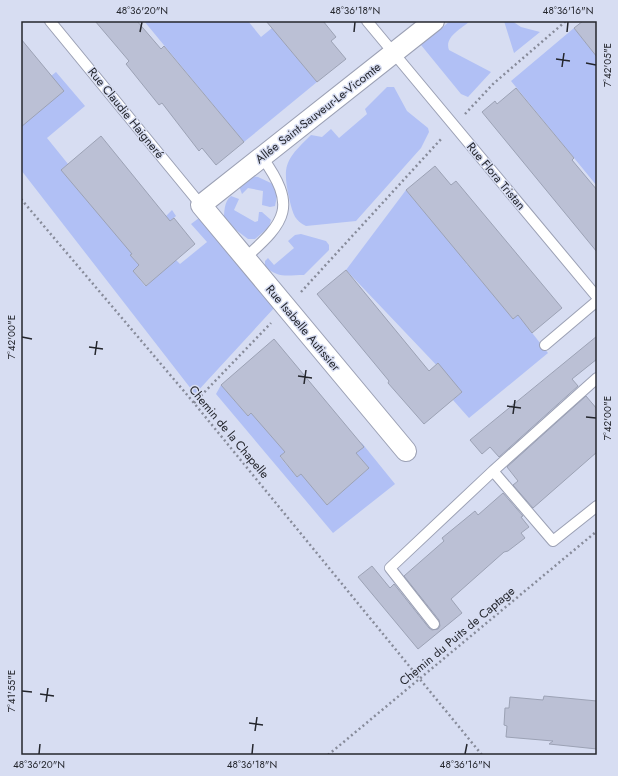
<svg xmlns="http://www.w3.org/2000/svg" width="618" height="776" font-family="Jost,sans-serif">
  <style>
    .green { fill: #b1c0f5 }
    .building { fill: #bbc0d5; stroke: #9ca2b5 }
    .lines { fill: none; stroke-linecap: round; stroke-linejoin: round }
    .service-casing { stroke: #9ba0b4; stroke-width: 12 }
    .minor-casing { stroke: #9ba0b4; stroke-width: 22 }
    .path { stroke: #878b9a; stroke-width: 2.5; stroke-dasharray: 2 3; stroke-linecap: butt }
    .service { stroke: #fff; stroke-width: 10 }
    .minor { stroke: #fff; stroke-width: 20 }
    .ticks { fill: none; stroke: #24262d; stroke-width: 1.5 }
    .labels { text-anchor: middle; stroke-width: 3; stroke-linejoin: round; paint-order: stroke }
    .street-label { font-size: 12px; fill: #24262d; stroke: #d7ddf2 }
    .neatline { fill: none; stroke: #24262d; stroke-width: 1.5 }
    .ticks-label { font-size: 10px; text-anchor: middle; fill: #24262d }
  </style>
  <rect width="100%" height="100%" fill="#d7ddf2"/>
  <path class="green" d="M144,21H248L261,37L272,28L317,82L244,142Z
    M450,21H470C461,29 444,37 449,50L491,72L468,97L461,94L421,45Z
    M504,21H512L521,27L540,32L514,53Z
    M574,28L597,57V186L511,81Z
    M56,72L85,106L47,138L68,164L61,170L161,211L166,216L172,210L176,216L130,255L139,265L133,271L145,286L176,260L180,264L207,242L191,224L199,218L275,307L195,394L21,170V120L51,76Z
    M387,87H394L407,111L428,128L429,132L421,148L356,221L306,226C295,221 293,214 290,202C282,166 284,161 311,135L322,137L331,129L339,138L367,114L365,109Z
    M250,176L258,177L273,184L277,196L275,206L270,207L262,205L263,191L248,188L242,194L239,186Z
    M406,190L423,210L472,259L466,265L468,264L483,283L488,279L513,319L518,315L548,353L469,418L453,400L462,392L346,270Z
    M231,196L239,199L234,210L255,222L258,221L259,212H262L271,220L269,227L255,239H248L224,221C224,213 224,201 231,196Z
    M301,234L326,241L329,245V250L304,275C288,275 278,279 265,266V261L268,258L274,265L294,248L288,241L295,235Z
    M221,385L248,416L251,413L290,448L280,457L297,477L304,472L327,504L369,468L356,453L363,447L361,442L395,484L333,533L216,394Z"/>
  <path class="building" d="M95,21H137L161,49L164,46L244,142L216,165L202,148L199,151L162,103L159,105L126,64L129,61Z
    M266,21H323L336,37L331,41L346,59L317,82Z
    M583,21H597V57L574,28Z
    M21,39L64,91L21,127Z
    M516,88L574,158L572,160L597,190V252L482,112L495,101L497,104Z
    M101,136L170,221L174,218L195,244L146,286L133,271L139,265L130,255L132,254L61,170Z
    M435,166L451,185L456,181L562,308L532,333L518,315L513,319L406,190Z
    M346,270L429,371L438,363L462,392L424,424L388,383L389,381L317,294Z
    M597,336V359L572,379L578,386L499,457L490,447L482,454L470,440Z
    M274,339L364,447L356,453L369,468L327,505L301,474L297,477L280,456L285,452L251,413L248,416L221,385Z
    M586,396L597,409V452L533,508L513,485L518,481L507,467Z
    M503,493L523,516L521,517L529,527L521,533L525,538L508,551L504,552L451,599L462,613L418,649L358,577L372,566L390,588L394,584L429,628L432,630L438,629L440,626L439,620L404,576L444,541L442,538L475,511L478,515Z
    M544,696L597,701V749L549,744L553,741L506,737L507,726L504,725L505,708H509L510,697L543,700Z"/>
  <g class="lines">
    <g class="service-casing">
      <path id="service" d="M50,21L201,205
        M367,21L597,297
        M245,258C287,221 297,206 262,157
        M545,345L597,301
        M493,471L553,541L597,506
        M434,624L390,568L493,471L597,378"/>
    </g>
    <g class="minor-casing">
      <path id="minor" d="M406,451L201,205L434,21"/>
    </g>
    <path class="path" d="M465,114L493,84L566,21
      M21,199L194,403L482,755
      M301,292L442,138
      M194,403L271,323
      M328,755L597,531"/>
    <use href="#service" class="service"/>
    <use href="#minor" class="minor"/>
  </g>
  <path class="ticks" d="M140,32L142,22M354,32L355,22M567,32L568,22M556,59L570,61M586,63L596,65M562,67L564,53M22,337L32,339M89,347L103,349M95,355L97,341M298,376L312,378M304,384L306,370M507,406L521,408M513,414L515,400M586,417L596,418M22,691L32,692M40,694L54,696M46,702L48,688M249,723L263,725M255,731L257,717M39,754L40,744M252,754L253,744M465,754L467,744"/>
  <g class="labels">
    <g class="street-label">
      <text transform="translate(126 113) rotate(51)" y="4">Rue Claudie Haigneré</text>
      <text transform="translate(318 113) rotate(-38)" y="4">Allée Saint-Sauveur-Le-Vicomte</text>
      <text transform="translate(496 176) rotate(50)" y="4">Rue Flora Tristan</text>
      <text transform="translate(303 328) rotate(50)" y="4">Rue Isabelle Autissier</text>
      <text transform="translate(229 432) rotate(50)" y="4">Chemin de la Chapelle</text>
      <text transform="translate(457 636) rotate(-40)" y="4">Chemin du Puits de Captage</text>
    </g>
  </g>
  <rect width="618" height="776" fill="none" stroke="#d7ddf2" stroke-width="44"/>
  <rect x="22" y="22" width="574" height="732" class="neatline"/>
  <g class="ticks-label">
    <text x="142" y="14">48°36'20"N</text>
    <text x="355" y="14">48°36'18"N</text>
    <text x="568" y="14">48°36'16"N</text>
    <text transform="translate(607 65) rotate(-90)" y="4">7°42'05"E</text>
    <text transform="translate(11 337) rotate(-90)" y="4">7°42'00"E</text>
    <text transform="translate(607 418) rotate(-90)" y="4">7°42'00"E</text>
    <text transform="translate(11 691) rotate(-90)" y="4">7°41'55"E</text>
    <text x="39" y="768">48°36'20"N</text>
    <text x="252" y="768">48°36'18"N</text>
    <text x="465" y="768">48°36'16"N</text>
  </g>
</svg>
